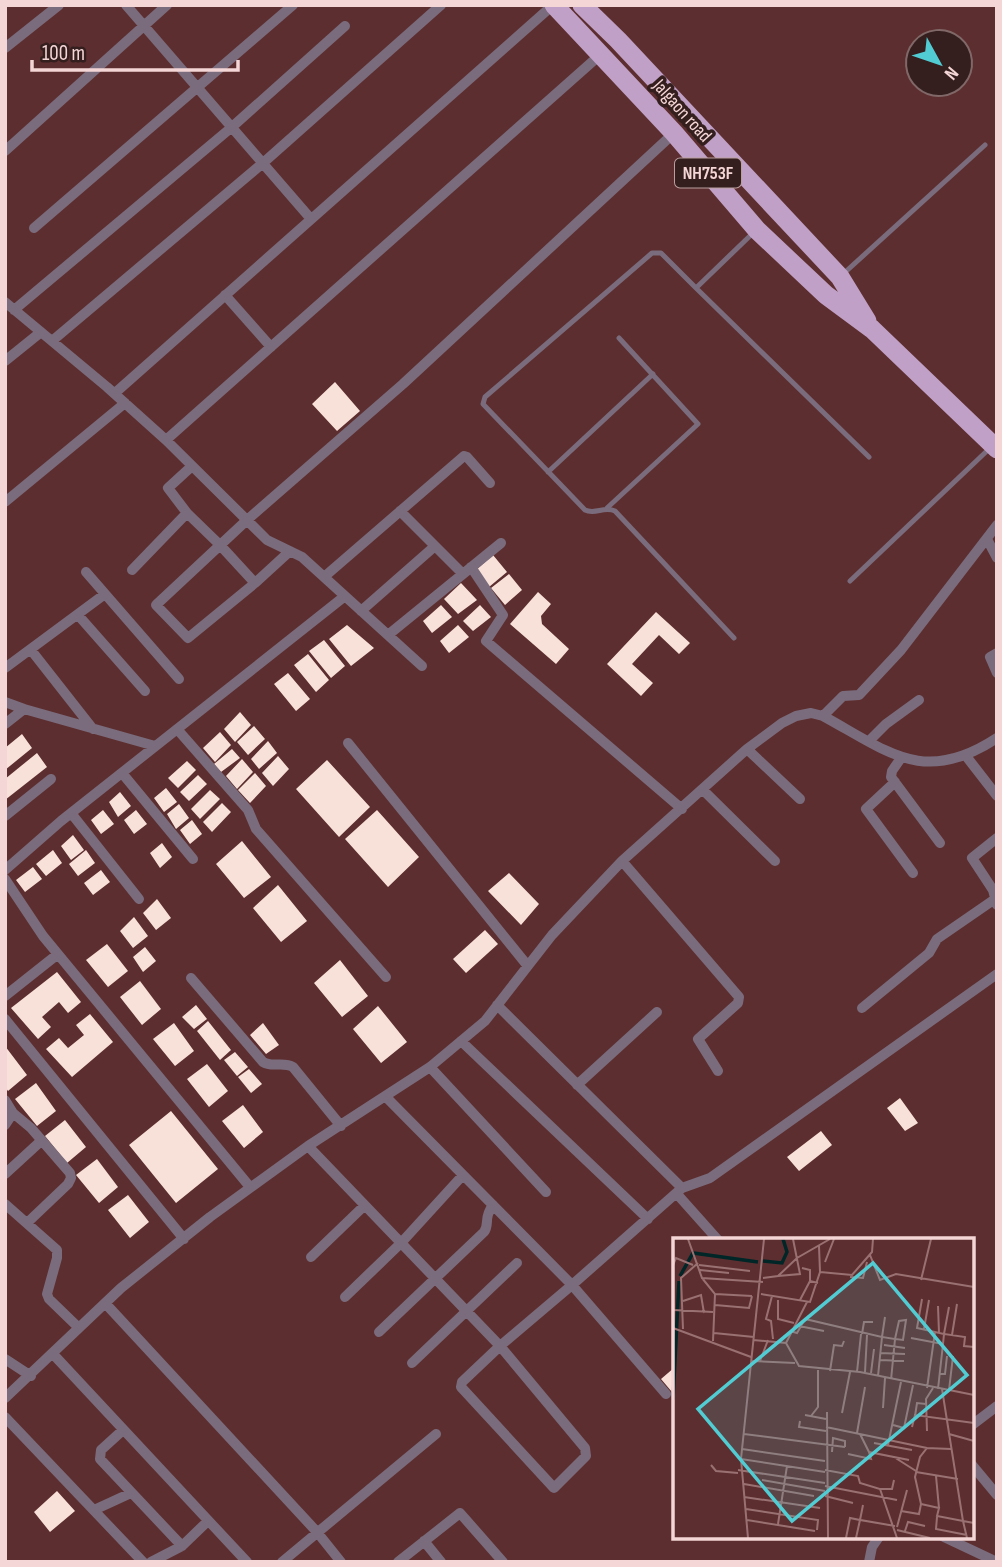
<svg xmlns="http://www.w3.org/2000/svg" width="1002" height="1567" font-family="'Sofia Sans Condensed',sans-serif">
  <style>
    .building { fill: #f8e1d9 }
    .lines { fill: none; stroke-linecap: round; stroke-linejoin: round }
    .service { stroke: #7a6c7d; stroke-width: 5 }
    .minor { stroke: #7a6c7d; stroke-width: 10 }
    .trunk { stroke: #c0a0c6; stroke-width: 19 }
    .labels { text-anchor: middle; stroke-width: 7; stroke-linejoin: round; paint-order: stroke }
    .shield { fill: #341e1e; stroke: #bb9f9f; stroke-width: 2 }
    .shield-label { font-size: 18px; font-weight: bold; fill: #f5d6d6 }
    .street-label { font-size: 19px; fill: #f5d6d6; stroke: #341e1e }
    .inset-river { fill: none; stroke: #002628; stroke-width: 3.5 }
    .inset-road { fill: none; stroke: #9a7172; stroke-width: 2 }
    .view { fill: #51ccd2; fill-opacity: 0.15; stroke: #51ccd2; stroke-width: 3.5 }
    .inset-edge { fill: none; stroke: #f5d6d6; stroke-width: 3.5 }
  </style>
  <rect width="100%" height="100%" fill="#5d2e2f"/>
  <path class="building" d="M335,382L360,411L337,431L312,404Z
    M493,555L507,572L489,587L476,570Z
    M509,574L522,590L505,605L491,588Z
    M461,583L477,600L458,614L444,599Z
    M538,592L551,604L541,616L542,624L569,649L556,664L510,624Z
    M441,605L452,617L432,633L423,621Z
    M480,605L491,617L473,631L463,621Z
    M656,612L690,643L679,654L659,635L632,664L653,683L641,696L607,664Z
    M347,625L374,648L351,666L329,639Z
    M458,625L469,637L449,653L440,641Z
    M324,640L345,666L331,678L309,651Z
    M308,654L329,680L316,692L294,665Z
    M288,673L310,699L296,711L274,684Z
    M240,712L251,725L235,742L224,729Z
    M254,726L265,739L248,755L237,742Z
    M220,732L231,745L215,762L203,748Z
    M22,734L32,748L5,770V748Z
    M268,741L277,753L259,769L251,759Z
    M232,749L240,758L221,772L214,764Z
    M37,753L47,767L5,800V779Z
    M278,756L289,769L273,786L262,773Z
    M242,759L253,772L237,789L226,776Z
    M327,760L370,807L339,837L296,789Z
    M187,761L196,770L178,788L168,778Z
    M255,773L266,786L250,803L238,790Z
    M198,775L207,784L189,801L180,792Z
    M166,788L177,802L164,812L154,798Z
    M210,790L220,799L200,819L191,809Z
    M120,792L131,806L118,817L109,802Z
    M222,803L231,812L212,832L203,822Z
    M179,804L189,818L176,829L167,814Z
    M103,810L114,824L101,834L91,820Z
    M136,810L147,824L134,834L124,820Z
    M377,810L419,857L388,887L345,839Z
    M192,820L202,834L190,844L180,830Z
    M73,835L84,850L71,860L61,846Z
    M242,841L271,877L244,898L216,864Z
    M162,843L172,857L160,868L150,853Z
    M53,850L62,863L46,876L36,864Z
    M86,850L95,863L78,876L69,864Z
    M33,867L42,879L25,892L16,880Z
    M101,870L110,882L93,895L84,883Z
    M509,873L539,904L521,925L488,891Z
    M278,885L307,921L281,942L253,908Z
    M157,899L171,918L156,930L143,913Z
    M134,917L148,936L133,948L120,931Z
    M485,930L498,944L466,973L453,959Z
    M107,944L128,971L108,987L86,960Z
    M145,947L156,961L143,972L133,957Z
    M340,960L368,996L342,1017L314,983Z
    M57,972L81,1002L68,1013L59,1002L42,1017L51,1027L38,1039L11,1008Z
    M140,981L161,1009L142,1025L120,997Z
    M196,1005L207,1019L194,1029L182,1017Z
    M378,1006L407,1042L381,1063L353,1029Z
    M90,1014L113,1042L72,1077L46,1049L59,1038L68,1048L84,1035L76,1025Z
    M208,1021L231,1050L220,1060L197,1031Z
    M174,1023L194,1051L175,1066L153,1039Z
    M263,1023L279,1045L266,1054L250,1035Z
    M5,1046L27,1075L8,1091L5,1087Z
    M235,1052L248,1067L237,1076L224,1060Z
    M207,1064L228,1091L209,1107L187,1079Z
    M249,1069L262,1084L251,1093L238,1077Z
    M36,1083L56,1111L37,1126L15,1099Z
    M900,1098L918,1123L905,1131L887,1108Z
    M243,1105L263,1132L244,1148L222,1121Z
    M171,1111L218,1169L176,1203L129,1145Z
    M65,1120L86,1147L67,1163L45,1136Z
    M821,1131L832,1145L799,1171L787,1157Z
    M97,1159L118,1187L99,1203L76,1175Z
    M128,1195L149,1222L130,1238L108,1210Z
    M675,1367V1390L672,1392L661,1379Z
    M57,1491L75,1511L50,1532L34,1512Z"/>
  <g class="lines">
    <path class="service" d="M754,232L696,288L869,457
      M842,275L985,145
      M696,288L661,253H652L485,397L483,404L585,510C595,515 604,506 615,511L734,638
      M548,472L653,374
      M607,508L698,424L619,338
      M850,581L990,448"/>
    <path class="minor" d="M126,5L311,219
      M5,48L59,5
      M5,151L167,5
      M34,228L293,5
      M225,295L271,347
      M5,302L107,387L166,440L267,540L302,557L422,666
      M14,310L232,127L345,26
      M52,341L263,163L441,5
      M5,361L41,332
      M115,393L553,5
      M166,440L601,54
      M5,502L125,403
      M400,511L463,574
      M187,513L220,545L255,583L188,638L156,605L247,520L403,384L674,133
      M987,539L997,558
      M471,567L503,615L486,641L682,809
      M132,570L187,513L168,488L192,466
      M86,572L179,679
      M324,577L464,456L467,457L490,483
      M255,583L290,551
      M361,611L435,546
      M78,615L145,691
      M388,635L501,543
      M31,650L93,729
      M997,653L990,657L997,673
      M5,668L105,594
      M5,702L24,709
      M823,716L843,696L859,695L901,650L997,525
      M5,724L24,709L155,746
      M177,729L248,810L256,829L386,977
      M869,741L886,724L919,700
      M348,743L527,965
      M747,749L800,799
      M966,756L997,796
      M901,758L892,771L891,777L940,843
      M122,773L193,859
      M895,782L866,809L913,873
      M703,790L775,861
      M71,813L139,899
      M5,816L51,779
      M997,838L972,858L993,890L997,905
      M622,861L739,997L738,1003L698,1039L718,1071
      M5,870L61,821L345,596
      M5,879L43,936L250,1187
      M191,978L263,1062C272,1068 283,1061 293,1067L341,1126
      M5,996L58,954
      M497,1005L682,1188
      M862,1008L929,953L937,939L995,899
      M5,1019L184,1239
      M461,1041L648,1219
      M430,1067L546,1192
      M577,1085L657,1012
      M386,1097L572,1285L682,1188L710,1178L997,974
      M5,1100L13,1113L5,1125
      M13,1113L31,1128L70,1173L71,1178L68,1184L27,1223
      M308,1146L500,1346L572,1285L666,1394
      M5,1174L41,1141
      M677,1194L718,1240
      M5,1204L57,1250V1258L47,1294L49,1299L79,1328
      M311,1257L364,1206
      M345,1297L401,1243L463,1175
      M105,1303L317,1532L341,1562
      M379,1332L484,1232C490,1224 483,1218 493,1205
      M500,1346L585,1448L586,1456L554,1488L461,1387L462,1382Z
      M53,1354L247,1562
      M5,1359L31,1376
      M412,1363L517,1263
      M5,1398L121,1288L210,1217L308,1146L430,1067L485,1021L552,935L622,861L747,749L782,723L796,716L811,713L823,716C889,752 924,786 997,738
      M5,1417L143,1562
      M972,1425L997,1406
      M123,1430L101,1450L100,1459L182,1546
      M972,1465L997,1495
      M94,1510L131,1493
      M944,1537L997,1562
      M424,1541L441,1562
      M151,1562L182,1546L208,1521
      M282,1562L436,1434
      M398,1562L460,1513L503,1562
      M869,1562L872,1547L879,1537"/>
    <path class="trunk" d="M554,5L674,133L757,230L826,295L872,329L997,449
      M582,5L618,40L840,277L867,321"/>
  </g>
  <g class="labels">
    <rect class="shield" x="675" y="158.5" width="66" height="29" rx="5"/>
    <g class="shield-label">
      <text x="708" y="179">NH753F</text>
    </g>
    <g class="street-label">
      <text transform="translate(683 110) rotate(48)" y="7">Jalgaon road</text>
    </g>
  </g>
  <g transform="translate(673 1238)">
    <rect width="301" height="301" fill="#5d2e2f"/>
    <path class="inset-river" d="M90,23L109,25L114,14L110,1M7,38L20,15L85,24M0,162L6,43"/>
    <path class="inset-road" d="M15,1L29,40L90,44M197,17L207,42L223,36L301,49M152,24L161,1M0,27L3,20L20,27M26,27L77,33M129,30L137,32V43L145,45M27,32L56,35M147,34L179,37L199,14L200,1M105,38L127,36L120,1M177,39L190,40L194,24M29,40L42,56L40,103M90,40L105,38L124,20L157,1M248,42L258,1M42,56L79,58M88,56L137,64L147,34L146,8M99,58L93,81L98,83L100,101M249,61L244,90L271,96L270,106M105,62V81L121,85M127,62L137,43M10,63L28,57L31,75M42,67L76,70L79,58M265,68L266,95M276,69L271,96L292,99L291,108L301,109M0,72L40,74M212,79L209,99L222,101L218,142M233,82L230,102L222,101L226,83ZM126,88L151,93M0,90L78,119M10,91L8,40L25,25M251,91L256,62M117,93L124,95L132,81L209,99L205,138M41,95L81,99M189,96L191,84H200M279,97L284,66M238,100L270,106L265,151M80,102L113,105L126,128L187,134L301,157M113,105L134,64M211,107L232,110M207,115L232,116M207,122L231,123M79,123L122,125M87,123L95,102M157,133L161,107L169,108L171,103M184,134L188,96M192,134L194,97M198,135L201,111M267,136H272L274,118M254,150L262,94M276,152L280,118M210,170L212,140M154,174L155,300M169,175L177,134M132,177L153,181M138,178L145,169V132M242,178L244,165L253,166M127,183L126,189L153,193M220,187L231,190L240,147M153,189L254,210M239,189L242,177L301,185M254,193L253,161L260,150M184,195L192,149M71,196L172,209M187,196L196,214L236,222M276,196L301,203M201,205L239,212M215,207L228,144M69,211L152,223M159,214L160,200L172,203V209M175,216L198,221L196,214M221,219L243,233M68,221L152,234M38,227L43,233L65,235M65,232L152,245M152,232L185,238L187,245L207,251L224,300M243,234L285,241M263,238L266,270M89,242L152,253M71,246L141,258M152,248L224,262M207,251H219L221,242M152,258L180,265M71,259L147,270M248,266L242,239L247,219L254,210L278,211M73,271L145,282L144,292M228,273L246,276L248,266L266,270L264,278L290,283L269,151M264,279L263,291L294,297M74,282L142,293M105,286L114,228M224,289L234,252M224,292L257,300M232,293L235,284L252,288M75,300L68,221L91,1M173,300L177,280L187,282L190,267M183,300L187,282L222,288M294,300L290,283L301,285"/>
    <path class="view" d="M200,25L294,137L119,283L25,171Z"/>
    <rect width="301" height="301" class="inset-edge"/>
  </g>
  <rect width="1002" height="1567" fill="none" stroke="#f5d6d6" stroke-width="14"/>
  <g transform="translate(939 63) rotate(130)"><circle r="33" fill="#341e1e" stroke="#816868" stroke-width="2"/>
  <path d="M0-5L12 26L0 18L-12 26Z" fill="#51ccd2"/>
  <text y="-10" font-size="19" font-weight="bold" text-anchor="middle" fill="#f5d6d6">N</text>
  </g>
  <path d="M32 60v10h206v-10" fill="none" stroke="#f5d6d6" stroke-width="3.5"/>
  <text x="42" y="60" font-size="21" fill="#f5d6d6" stroke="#341e1e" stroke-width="5" paint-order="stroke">100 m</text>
</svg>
